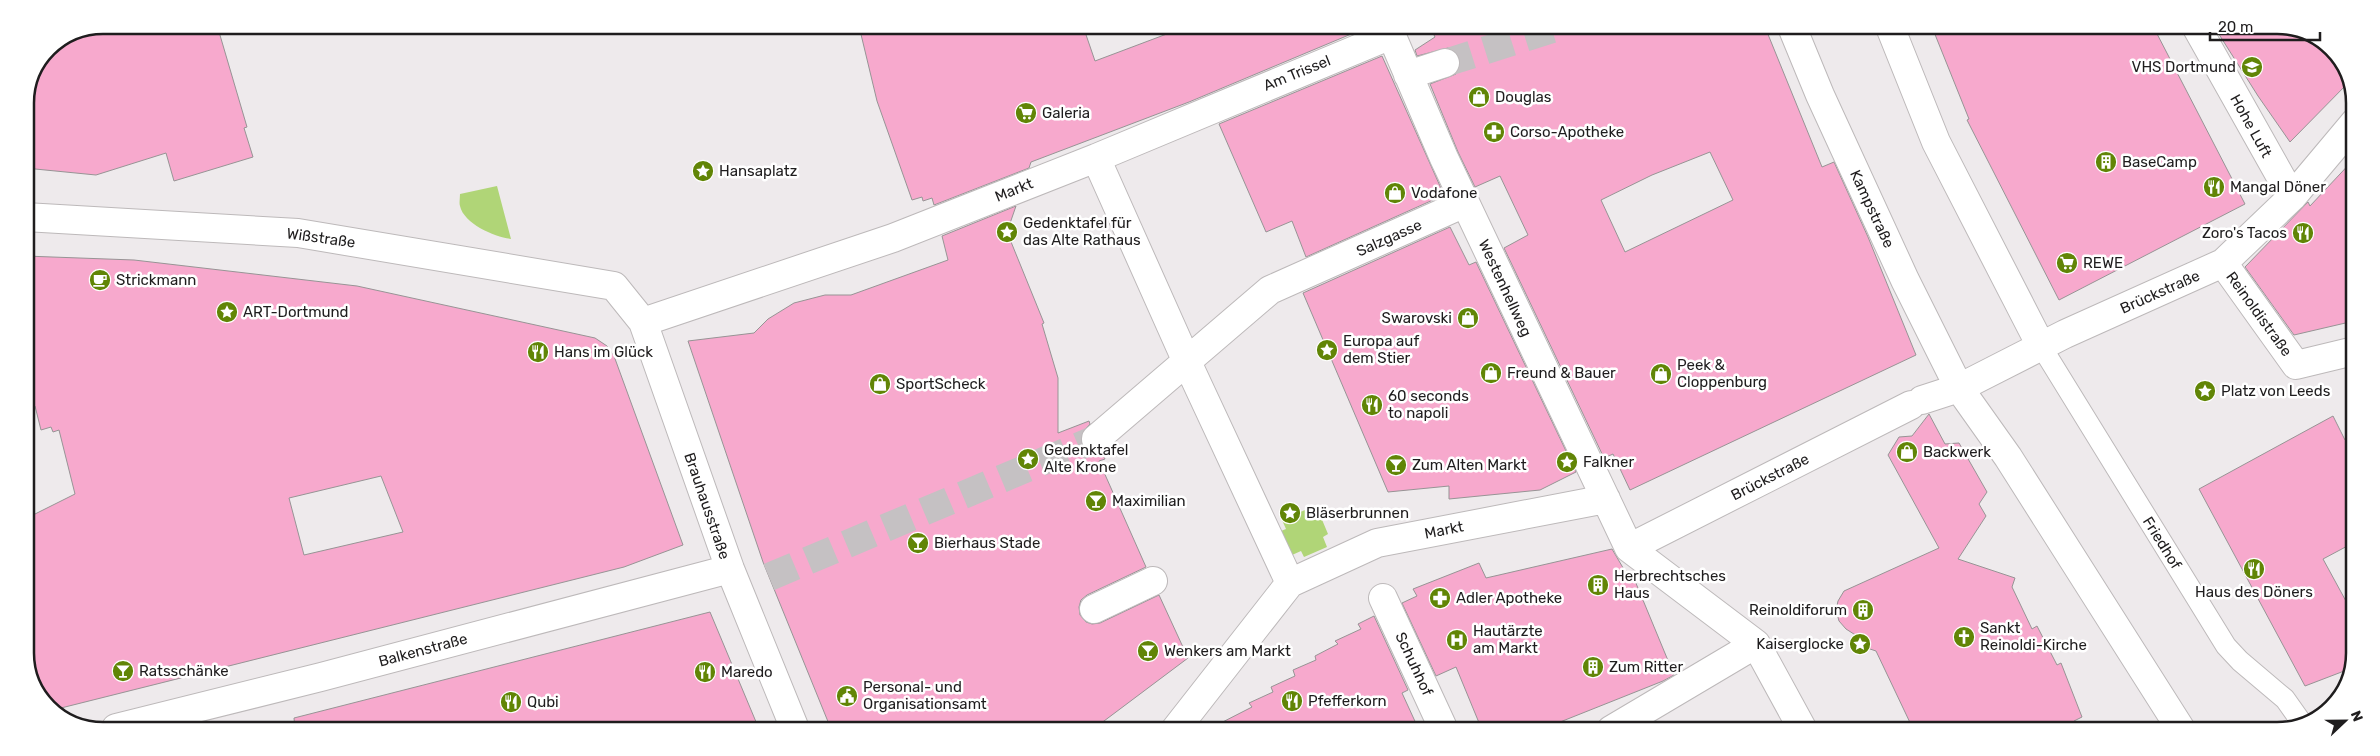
<svg xmlns="http://www.w3.org/2000/svg" width="2380" height="756" font-family="Rubik,sans-serif">
  <style>
    .water { fill: #b0d577 }
    .building { fill: #f7a9cd; stroke: #979495; fill-rule: evenodd }
    .lines { fill: none; stroke-linecap: round; stroke-linejoin: round }
    .street-tunnel { stroke: #c5c1c3; stroke-width: 28; stroke-dasharray: 28 14; stroke-linecap: butt }
    .lane-casing { stroke: #bdb9ba; stroke-width: 22 }
    .street-casing { stroke: #bdb9ba; stroke-width: 30 }
    .lane { stroke: #fff; stroke-width: 20 }
    .street { stroke: #fff; stroke-width: 28 }
    .labels { text-anchor: middle; stroke-width: 5; stroke-linejoin: round; paint-order: stroke }
    .poi-label { font-size: 15px; fill: #1f1d1e; stroke: #fff; text-anchor: start }
    .street-label { font-size: 15px; fill: #1f1d1e; stroke: #fff }
    .rim { fill: none; stroke: #1f1d1e; stroke-width: 2.5 }
  </style>
  <rect width="100%" height="100%" fill="#eeeaec"/>
  <path class="water" d="M497,186L511,239C495,237 464,224 460,206C459,203 460,198 460,194Z
    M1305,510L1307,515L1318,510L1328,534L1323,537L1327,547L1304,557L1301,551L1292,555L1281,531L1286,529L1282,520Z"/>
  <path class="building" d="M103,25H217L247,127L244,128L253,157L174,181L166,153L96,175L25,168V102L48,48Z
    M859,26H1083L1095,61L1188,26L1354,27L1356,32L1189,102L1031,162L1029,168L934,205L932,198L923,201L922,197L912,200L877,101Z
    M1430,27H1765L1822,167L1834,162L1868,237L1916,355L1630,490L1613,454L1604,458L1504,248L1528,235L1500,176L1475,187L1458,152L1430,84L1456,74L1460,67V59L1455,51L1448,48L1417,56L1415,50L1435,37ZM1710,152L1733,200L1625,252L1601,200L1652,175Z
    M1932,27L2154,28L2245,204L2059,300L1967,120L1969,119Z
    M2215,28H2298L2339,55L2349,82L2290,142L2258,96Z
    M1382,56L1444,195L1306,257L1292,221L1266,232L1219,124Z
    M2355,158L2354,321L2294,335L2245,267L2308,202L2310,206Z
    M1016,206L1007,232L1044,323L1042,324L1058,378V433L1089,421L1090,424L1081,433V442L1084,449L1090,454L1102,453L1105,459L1099,461L1146,567L1087,595L1081,600L1079,607L1080,615L1086,622L1092,624L1100,623L1159,595L1188,658L1092,730L831,729L763,562L688,341L754,333L768,319L794,303L825,295H851L948,260L942,236Z
    M1450,227L1469,265L1476,262L1576,472L1540,490L1449,499V486L1388,492L1303,293Z
    M25,256L134,260L357,286L595,338L607,346L614,356L683,545L624,567L53,710L44,704L25,659V519L75,494L59,430L53,432L51,427L41,430L35,406L25,407ZM381,476L403,532L304,555L289,498Z
    M1929,414L1945,444L1959,443L1987,492L1979,504L1986,516L1958,559L2015,578L2012,587L2032,629L2037,626L2057,665L2061,663L2082,717L2074,721L2079,731H1914L1876,651L1867,648L1868,643L1846,629L1839,621L1836,610L1838,601L1844,591L1939,548L1888,455L1899,437L1912,436Z
    M2333,416L2345,440L2353,436V543L2323,559L2353,614L2352,668L2305,686L2199,489Z
    M1612,549L1629,578L1633,576L1674,675L1663,681L1540,730H1482L1456,667L1436,676L1402,603L1417,596L1413,589L1479,563L1486,578Z
    M710,612L759,729H295L294,718Z
    M1374,616L1408,690L1402,693L1419,730H1207L1252,707L1249,703L1273,692L1271,687L1295,676L1293,670L1316,660L1315,656L1338,644L1335,641L1361,629L1358,624Z"/>
  <g class="lines">
    <path class="street-tunnel" d="M1445,63L1559,27
      M769,577L1096,439"/>
    <g class="lane-casing">
      <path id="lane" d="M2041,346L2226,646L2240,661L2285,699L2302,723"/>
    </g>
    <g class="street-casing">
      <path id="street" d="M1388,27L1444,158L1629,548L1756,644L1803,730
        M1792,27L1820,95L1905,280L1959,388L2008,457L2182,731
        M1890,27L1936,142L2041,346
        M2197,28L2292,197
        M1408,75L1445,63
        M25,217L298,233L614,286L643,322L730,569L795,729
        M2223,263L2296,365L2354,351
        M643,322L893,238L1096,158
        M1922,400L1959,388L2065,334L2223,263L2292,197L2355,122
        M1096,439L1270,290L1465,203
        M1629,548L1911,405
        M1290,583L1187,362L1096,158L1391,35
        M1383,598L1444,730
        M1094,609L1153,581
        M116,728L321,677L730,569
        M1175,730L1290,583L1377,543L1606,499
        M1611,730L1756,644"/>
    </g>
    <use href="#lane" class="lane"/>
    <use href="#street" class="street"/>
  </g>
  <defs>
    <g id="school-disc" transform="scale(1.125)"><circle r="9.5" fill="#618506" stroke="#fff"/><path d="M0-5L7-2L0 1L-7-2ZM-4 1L0 2.5L4 1V4Q0 6-4 4Z" fill="#fff"/></g>
    <g id="shop-disc" transform="scale(1.125)"><circle r="9.5" fill="#618506" stroke="#fff"/><path d="M-5-2.5h2.3a2.7 3.5 0 0 1 5.4 0H5L5.5 6h-11ZM-1.5-2.5h3a1.5 2.3 0 0 0-3 0Z" fill="#fff"/></g>
    <g id="supermarket-disc" transform="scale(1.125)"><circle r="9.5" fill="#618506" stroke="#fff"/><path d="M-6-5.5h2.5l.6 2H6L4.5 2H-2.5L-4.4-4H-6ZM-1.5 3.2a1.3 1.3 0 1 0 .1 0ZM3 3.2a1.3 1.3 0 1 0 .1 0Z" fill="#fff"/></g>
    <g id="pharmacy-disc" transform="scale(1.125)"><circle r="9.5" fill="#618506" stroke="#fff"/><path d="M-2-6h4v4h4v4h-4v4h-4v-4h-4v-4h4Z" fill="#fff"/></g>
    <g id="building-disc" transform="scale(1.125)"><circle r="9.5" fill="#618506" stroke="#fff"/><path d="M-4-6H4V6H1V3H-1V6H-4ZM-2.5-4.3h1.7v1.8h-1.7ZM.8-4.3h1.7v1.8H.8ZM-2.5-1h1.7V.8h-1.7ZM.8-1h1.7V.8H.8Z" fill="#fff"/></g>
    <g id="sight-disc" transform="scale(1.125)"><circle r="9.5" fill="#618506" stroke="#fff"/><path d="M0-6L1.8-2.2L6-1.7L2.9 1.2L3.7 5.4L0 3.3L-3.7 5.4L-2.9 1.2L-6-1.7L-1.8-2.2Z" fill="#fff"/></g>
    <g id="restaurant-disc" transform="scale(1.125)"><circle r="9.5" fill="#618506" stroke="#fff"/><path d="M-5-6h1v4h1v-4h1v4h1v-4h1v5L-1.5 .5V6h-2V.5L-5-1ZM5-6V6H3V1.5H1.5Q1.5-4 5-6Z" fill="#fff"/></g>
    <g id="cafe-disc" transform="scale(1.125)"><circle r="9.5" fill="#618506" stroke="#fff"/><path d="M-5.5-4.5H6V0H3Q3 3.5 0 3.5H-2.5Q-5.5 3.5-5.5 0ZM3-3.2v2h1.7v-2ZM-6 4.5H4V6H-6Z" fill="#fff"/></g>
    <g id="bar-disc" transform="scale(1.125)"><circle r="9.5" fill="#618506" stroke="#fff"/><path d="M-6-5H6L.8 .8V4.5H3.5V6h-7V4.5H-.8V.8Z" fill="#fff"/></g>
    <g id="church-disc" transform="scale(1.125)"><circle r="9.5" fill="#618506" stroke="#fff"/><path d="M-1.2-6h2.4v3.5h3.3v2.4h-3.3V6h-2.4V-.1h-3.3v-2.4h3.3Z" fill="#fff"/></g>
    <g id="hospital-disc" transform="scale(1.125)"><circle r="9.5" fill="#618506" stroke="#fff"/><path d="M-5-5h3v3.5h4V-5h3V5h-3V1.5h-4V5h-3Z" fill="#fff"/></g>
    <g id="civic-disc" transform="scale(1.125)"><circle r="9.5" fill="#618506" stroke="#fff"/><path d="M-.6-6.5H3V-4.5H.6V-3L4-1V1h2V6H-6V1h2V-1L-.6-3ZM-1.2 2.5V6h2.4V2.5Z" fill="#fff"/></g>
  </defs>
  <g fill-rule="evenodd">
    <use href="#school-disc" x="2252" y="67"/>
    <use href="#shop-disc" x="1479" y="97"/>
    <use href="#supermarket-disc" x="1026" y="113"/>
    <use href="#pharmacy-disc" x="1494" y="132"/>
    <use href="#building-disc" x="2106" y="162"/>
    <use href="#sight-disc" x="703" y="171"/>
    <use href="#restaurant-disc" x="2214" y="187"/>
    <use href="#shop-disc" x="1395" y="193"/>
    <use href="#sight-disc" x="1007" y="232"/>
    <use href="#restaurant-disc" x="2303" y="233"/>
    <use href="#supermarket-disc" x="2067" y="263"/>
    <use href="#cafe-disc" x="100" y="280"/>
    <use href="#sight-disc" x="227" y="312"/>
    <use href="#shop-disc" x="1468" y="318"/>
    <use href="#sight-disc" x="1327" y="350"/>
    <use href="#restaurant-disc" x="538" y="352"/>
    <use href="#shop-disc" x="1491" y="373"/>
    <use href="#shop-disc" x="1661" y="374"/>
    <use href="#shop-disc" x="880" y="384"/>
    <use href="#sight-disc" x="2205" y="391"/>
    <use href="#restaurant-disc" x="1372" y="405"/>
    <use href="#shop-disc" x="1907" y="452"/>
    <use href="#sight-disc" x="1028" y="459"/>
    <use href="#sight-disc" x="1567" y="462"/>
    <use href="#bar-disc" x="1396" y="465"/>
    <use href="#bar-disc" x="1096" y="501"/>
    <use href="#sight-disc" x="1290" y="513"/>
    <use href="#bar-disc" x="918" y="543"/>
    <use href="#restaurant-disc" x="2254" y="569"/>
    <use href="#building-disc" x="1598" y="585"/>
    <use href="#pharmacy-disc" x="1440" y="598"/>
    <use href="#building-disc" x="1863" y="610"/>
    <use href="#church-disc" x="1964" y="637"/>
    <use href="#hospital-disc" x="1457" y="640"/>
    <use href="#sight-disc" x="1860" y="644"/>
    <use href="#bar-disc" x="1148" y="651"/>
    <use href="#building-disc" x="1593" y="667"/>
    <use href="#bar-disc" x="123" y="671"/>
    <use href="#restaurant-disc" x="705" y="672"/>
    <use href="#civic-disc" x="847" y="696"/>
    <use href="#restaurant-disc" x="1292" y="701"/>
    <use href="#restaurant-disc" x="511" y="702"/>
  </g>
  <g class="labels">
    <g class="poi-label">
      <text x="2236" y="72" text-anchor="end">VHS Dortmund</text>
      <text x="1495" y="102">Douglas</text>
      <text x="1042" y="118">Galeria</text>
      <text x="1510" y="137">Corso-Apotheke</text>
      <text x="2122" y="167">BaseCamp</text>
      <text x="719" y="176">Hansaplatz</text>
      <text x="2230" y="192">Mangal Döner</text>
      <text x="1411" y="198">Vodafone</text>
      <text x="1023" y="228">Gedenktafel für<tspan x="1023" dy="17">das Alte Rathaus</tspan></text>
      <text x="2287" y="238" text-anchor="end">Zoro's Tacos</text>
      <text x="2083" y="268">REWE</text>
      <text x="116" y="285">Strickmann</text>
      <text x="243" y="317">ART-Dortmund</text>
      <text x="1452" y="323" text-anchor="end">Swarovski</text>
      <text x="1343" y="346">Europa auf<tspan x="1343" dy="17">dem Stier</tspan></text>
      <text x="554" y="357">Hans im Glück</text>
      <text x="1677" y="370">Peek &amp;<tspan x="1677" dy="17">Cloppenburg</tspan></text>
      <text x="1507" y="378">Freund &amp; Bauer</text>
      <text x="896" y="389">SportScheck</text>
      <text x="2221" y="396">Platz von Leeds</text>
      <text x="1388" y="401">60 seconds<tspan x="1388" dy="17">to napoli</tspan></text>
      <text x="1044" y="455">Gedenktafel<tspan x="1044" dy="17">Alte Krone</tspan></text>
      <text x="1923" y="457">Backwerk</text>
      <text x="1583" y="467">Falkner</text>
      <text x="1412" y="470">Zum Alten Markt</text>
      <text x="1112" y="506">Maximilian</text>
      <text x="1306" y="518">Bläserbrunnen</text>
      <text x="934" y="548">Bierhaus Stade</text>
      <text x="1614" y="581">Herbrechtsches<tspan x="1614" dy="17">Haus</tspan></text>
      <text x="2254" y="597" text-anchor="middle">Haus des Döners</text>
      <text x="1456" y="603">Adler Apotheke</text>
      <text x="1847" y="615" text-anchor="end">Reinoldiforum</text>
      <text x="1980" y="633">Sankt<tspan x="1980" dy="17">Reinoldi-Kirche</tspan></text>
      <text x="1473" y="636">Hautärzte<tspan x="1473" dy="17">am Markt</tspan></text>
      <text x="1844" y="649" text-anchor="end">Kaiserglocke</text>
      <text x="1164" y="656">Wenkers am Markt</text>
      <text x="1609" y="672">Zum Ritter</text>
      <text x="139" y="676">Ratsschänke</text>
      <text x="721" y="677">Maredo</text>
      <text x="863" y="692">Personal- und<tspan x="863" dy="17">Organisationsamt</tspan></text>
      <text x="1308" y="706">Pfefferkorn</text>
      <text x="527" y="707">Qubi</text>
    </g>
    <g class="street-label">
      <text transform="translate(1297 73) rotate(-22)" y="5">Am Trissel</text>
      <text transform="translate(2251 126) rotate(61)" y="5">Hohe Luft</text>
      <text transform="translate(1014 190) rotate(-22)" y="5">Markt</text>
      <text transform="translate(1872 209) rotate(65)" y="5">Kampstraße</text>
      <text transform="translate(321 238) rotate(8)" y="5">Wißstraße</text>
      <text transform="translate(1389 238) rotate(-24)" y="5">Salzgasse</text>
      <text transform="translate(1505 288) rotate(65)" y="5">Westenhellweg</text>
      <text transform="translate(2160 292) rotate(-24)" y="5">Brückstraße</text>
      <text transform="translate(2259 314) rotate(54)" y="5">Reinoldistraße</text>
      <text transform="translate(1770 477) rotate(-27)" y="5">Brückstraße</text>
      <text transform="translate(707 506) rotate(71)" y="5">Brauhausstraße</text>
      <text transform="translate(1444 530) rotate(-11)" y="5">Markt</text>
      <text transform="translate(2162 543) rotate(58)" y="5">Friedhof</text>
      <text transform="translate(423 650) rotate(-15)" y="5">Balkenstraße</text>
      <text transform="translate(1414 664) rotate(65)" y="5">Schuhhof</text>
    </g>
  </g>
  <path d="M0 0H2380V756H0ZM103 34H2277A69 69 0 0 1 2346 103V653A69 69 0 0 1 2277 722H103A69 69 0 0 1 34 653V103A69 69 0 0 1 103 34Z" fill="#fff" fill-rule="evenodd"/>
  <path class="rim" d="M103 34H2277A69 69 0 0 1 2346 103V653A69 69 0 0 1 2277 722H103A69 69 0 0 1 34 653V103A69 69 0 0 1 103 34Z"/>
  <g transform="translate(2345 721) rotate(68)" stroke="#ffffff" stroke-width="4" paint-order="stroke">
  <path d="M0-4L9 19L0 12L-9 19Z" fill="#1f1d1e"/>
  <text y="-8" font-size="14" font-weight="bold" text-anchor="middle" fill="#1f1d1e">N</text>
  </g>
  <path d="M2210 32v8h110v-8" fill="none" stroke="#1f1d1e" stroke-width="2.5"/>
  <text x="2218" y="32" font-size="15" fill="#1f1d1e" stroke="#ffffff" stroke-width="4" paint-order="stroke">20 m</text>
</svg>
